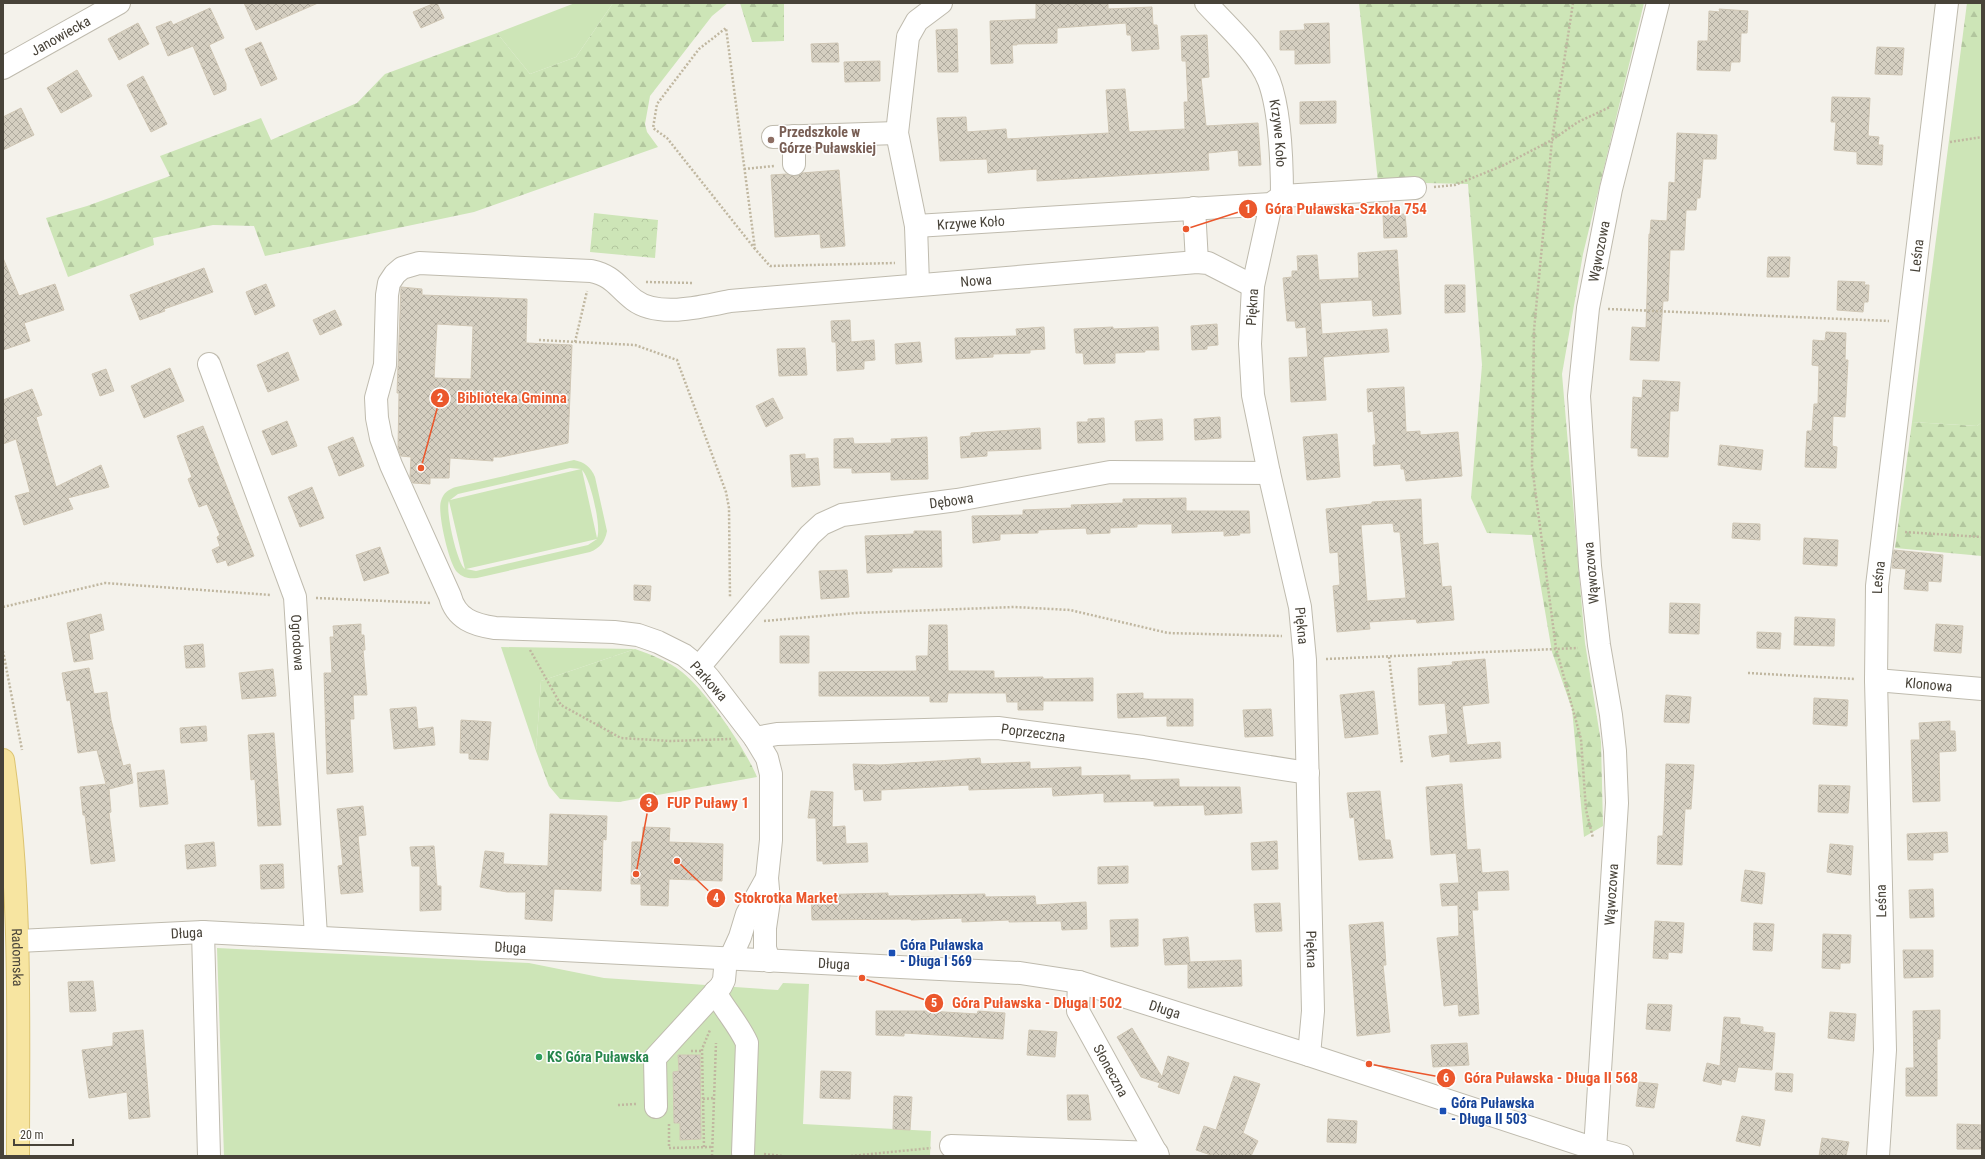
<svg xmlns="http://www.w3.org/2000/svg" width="1985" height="1159" font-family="'Roboto Condensed',sans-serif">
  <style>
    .grass { fill: #cde5b7; fill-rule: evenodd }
    .forest { fill: url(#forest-firs) }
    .park { fill: url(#park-crowns) }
    .building { fill: url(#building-cross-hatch); stroke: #d0c7b5; fill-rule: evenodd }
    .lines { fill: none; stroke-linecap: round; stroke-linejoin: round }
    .minor-casing { stroke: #bfbbae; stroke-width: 24 }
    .major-casing { stroke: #dcc472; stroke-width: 24 }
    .path { stroke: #c0b7a0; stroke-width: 2.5; stroke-dasharray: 2 2; stroke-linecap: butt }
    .minor { stroke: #fff; stroke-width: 22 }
    .major { stroke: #f7e5a1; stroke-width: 22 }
    .education-dot { fill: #8d6e63; stroke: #fff; stroke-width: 1.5 }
    .transit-dot { fill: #1a4fb4; stroke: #fff; stroke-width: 1.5 }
    .leisure-dot { fill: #2e9e5b; stroke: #fff; stroke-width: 1.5 }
    .labels { text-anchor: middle; stroke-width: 3; stroke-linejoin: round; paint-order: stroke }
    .street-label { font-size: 14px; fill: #484339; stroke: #fff }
    .education-label { font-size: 14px; font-weight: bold; fill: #785e54; stroke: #fff; text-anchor: start }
    .transit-label { font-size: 14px; font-weight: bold; fill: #164399; stroke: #fff; text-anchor: start }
    .leisure-label { font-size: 14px; font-weight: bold; fill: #27864d; stroke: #fff; text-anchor: start }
    .leader { fill: none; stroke: #eb572c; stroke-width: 1.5 }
    .callout-dot { fill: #eb572c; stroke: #fff; stroke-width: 1.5 }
    .mark-label { font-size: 12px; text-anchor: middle; font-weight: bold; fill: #fff }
    .callout-label { font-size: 15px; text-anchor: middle; font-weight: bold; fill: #eb572c; stroke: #fff; stroke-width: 3; stroke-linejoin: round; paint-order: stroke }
  </style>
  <defs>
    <pattern id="forest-firs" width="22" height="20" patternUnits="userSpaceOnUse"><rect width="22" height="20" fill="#cde5b7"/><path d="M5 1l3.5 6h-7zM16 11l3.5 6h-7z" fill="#b2c69e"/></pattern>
    <pattern id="park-crowns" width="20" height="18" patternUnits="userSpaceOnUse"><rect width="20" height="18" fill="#cde5b7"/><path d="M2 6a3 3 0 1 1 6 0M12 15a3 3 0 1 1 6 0" fill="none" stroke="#b2c69e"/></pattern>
    <pattern id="building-cross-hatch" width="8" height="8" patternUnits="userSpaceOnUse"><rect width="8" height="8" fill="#d5cfc1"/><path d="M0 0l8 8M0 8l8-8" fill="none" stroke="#afaa9e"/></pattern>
  </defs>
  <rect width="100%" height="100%" fill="#f4f2eb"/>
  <path class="grass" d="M575,3H613L576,57L530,74L497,33Z
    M1961,49H1982V422L1977,426L1912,422Z
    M574,460C584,462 591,467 595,477L607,531C605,542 600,548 590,552L477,578C470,579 463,578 457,572C449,564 437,512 441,501C443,493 449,489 456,487ZM570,468L581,469L450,500L458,494ZM582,470C590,477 602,528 597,538ZM449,501L465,569C457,563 445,510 449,501ZM597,539L588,545L476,571L466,569Z
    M501,647L635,649L541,681L536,751Z
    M217,948L529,963L604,978L778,990L783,983L809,984L803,1124L931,1131L930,1156H224Z"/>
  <path class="forest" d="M613,3H728L712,16L650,96L645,124L647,132L658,147L474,212L265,256L254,226L213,225L153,238L154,245L68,277L46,218L87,206L170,176L160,156L261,118L271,140L357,103L385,74L497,33L530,74L576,57Z
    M740,3H784V41L752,42Z
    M1359,3H1644L1583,254L1562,374L1585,643L1601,742L1603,826L1584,837L1572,709L1552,652L1532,535L1487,533L1471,498L1482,365L1468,184L1378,182Z
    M1967,3H1982V49H1961Z
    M1912,422L1977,426L1982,422V556L1895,548Z
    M635,649C652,655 668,661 682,672C706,691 745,748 757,777L619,802L560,799L549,786L536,751L541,681Z"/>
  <path class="park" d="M594,213L658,220L655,258L590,252Z"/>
  <path class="building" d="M244,3H318L256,30Z
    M435,3H437L444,18L421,28L413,12Z
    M1036,3H1108V9L1152,7L1153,25H1157L1159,49L1132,51L1131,35H1127L1126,23L1057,28V43L1017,44V45H1012L1013,63L991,64L990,21L1036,19Z
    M210,8L224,38L209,45L226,84V90L214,95L193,46L168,56L156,27L171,21L173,25Z
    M1719,9L1748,11L1747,33H1741L1740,62H1731L1730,71L1697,70L1698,41H1708L1709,11L1720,12Z
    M138,23L149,44L119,60L108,39Z
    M1329,23L1330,63L1295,64V50H1280V31L1305,30L1304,24Z
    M957,29L958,72H938L936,30Z
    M1207,35L1209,77L1201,78L1206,126L1258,123L1261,165L1239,166L1238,150L1208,153L1209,170L1037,181V169L988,173L987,159L940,161L937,118L966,117L967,132L1006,129L1007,139L1109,133L1106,90L1125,89L1129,132L1185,129L1184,102H1188L1186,61H1182L1181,36Z
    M261,42L277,79L261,86L245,49Z
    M838,43L839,62H812L811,44Z
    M1877,47L1904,48L1902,75L1875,74Z
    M880,61V81L845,82L844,62Z
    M77,70L92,96L61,113L47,88Z
    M143,76L167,124L151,132L127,85Z
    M1832,97L1870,98L1868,136L1879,137L1878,145H1883L1882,165L1857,164V152L1834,150L1836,122H1831Z
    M1336,101V123L1300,124V102Z
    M21,108L34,135L3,150V117Z
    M1677,133L1717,135L1716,159H1703L1700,198H1697L1696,210H1686L1684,250H1670L1668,301H1663L1659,361L1630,360L1632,327L1646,328L1649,234H1650L1651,220L1667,221L1669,182L1675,183Z
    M839,170L845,246L821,248L820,234L775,237L771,175L787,174L794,176L802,173Z
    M1405,214L1407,237L1384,238L1383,215Z
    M1397,250L1401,314L1373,316L1372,300L1320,303L1322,334L1387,329L1389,352L1323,357L1326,400L1291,402L1289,358L1308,357L1306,327L1296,328L1295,321H1287L1283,278L1292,277V271H1298L1297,256L1317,255L1319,280L1359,278L1358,253Z
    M1768,257H1790L1789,277H1767Z
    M3,258L19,296L55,284L64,310L24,323L30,341L3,350Z
    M204,268L213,292L164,309L165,311L140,320L130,295Z
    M1838,281L1865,282L1864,285H1869L1868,302H1864L1863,312L1837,310Z
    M266,284L275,306L255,315L246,292Z
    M1445,285H1465V312L1445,313Z
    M401,287L422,289V295L527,299L526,343L572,345L568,443L501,457H493V461L450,458L449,478H430V484L413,483L410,477L411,457L401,456L398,448L399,393H397ZM437,324L473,326L471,379L434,378Z
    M335,310L342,325L320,335L313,320Z
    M850,320L851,342L874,340L875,360L864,361V369L837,371L836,342H832L831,321Z
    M1217,324L1218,345L1207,346V349L1192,350L1191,326Z
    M1044,327L1045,349L1030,350V353L993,354V357L956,359L955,338L1017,336L1016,329Z
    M1113,327V329L1158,327L1159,350H1145V352L1115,353V363L1084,364L1083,353H1076L1074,329Z
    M1826,332L1846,333L1845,360H1848L1845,417L1833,416L1832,446L1837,447L1836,468L1805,467L1807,431H1812L1814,404H1818L1819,366L1812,365L1813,340L1825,341Z
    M920,342L922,362L896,364L895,344Z
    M805,348L807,375L779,376L777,349Z
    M288,352L299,380L268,392L257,365Z
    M170,368L184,401L144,418L131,386Z
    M106,369L114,391L100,396L92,374Z
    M1643,380L1680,382L1678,411H1670L1668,457L1638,456V448H1631L1633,397L1642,398Z
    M1404,387L1406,432L1420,431V435L1458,432L1462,476L1406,481L1404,469H1401V464L1374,466L1373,445H1376L1373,411L1368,412L1367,389Z
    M32,389L42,415L36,417L56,487L101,465L109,487L68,498L73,509L24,525L15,496L30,492L16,439L3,444V400Z
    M773,398L783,418L766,427L756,406Z
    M1220,417L1221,438L1195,440L1194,419Z
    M1104,418L1105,442L1078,443L1077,422H1088V419Z
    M1162,419L1163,440L1136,441L1135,421Z
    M287,421L297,446L272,455L262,431Z
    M203,426L254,556L228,566L226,560L217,563L212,550L220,546L217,537L220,535L207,504L199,507L188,479L192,477L177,436Z
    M1040,428L1041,449L987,451V456L961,458L960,437L971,436V433Z
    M1337,434L1340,477L1307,480L1303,437Z
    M353,437L364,466L339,476L328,447Z
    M927,437L928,479L891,480V472L852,473V468H834V439L853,438L854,444L892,443L891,439Z
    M1720,445L1763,450L1761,470L1718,465Z
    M805,454V459L818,458L820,485L792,487L790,455Z
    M312,487L324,518L300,527L288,497Z
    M1186,498V511H1249L1250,533H1239L1240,535L1224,536V531L1172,533V524H1137V527L1110,528V533L1087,534L1086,528L1038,530V533L1000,534V540L973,543L972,516L1023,515V510L1072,508L1071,505L1123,503V499Z
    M1421,499L1423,545L1438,543L1442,587L1451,586L1454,620L1417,623L1416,619L1369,622L1370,629L1337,632L1333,586L1340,585L1338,552L1330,553L1326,509L1372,504V502ZM1393,523L1394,532H1400L1406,598L1367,601L1361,525Z
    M1733,523L1760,524V540L1732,538Z
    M914,531H941L942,567L892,568V572L867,573L865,536L914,534Z
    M1804,538L1838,540L1837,566L1803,564Z
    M380,547L389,573L364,581L356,555Z
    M1894,550L1943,555L1941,582L1928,581V591L1904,589L1906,569L1892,568Z
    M847,570L849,597L821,599L819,571Z
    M634,585L651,586L650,601L634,600Z
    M1670,603L1700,604L1699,634L1669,633Z
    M101,614L104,630L89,634L93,659L74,662L67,623Z
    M1795,617L1835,619L1834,646L1794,645Z
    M361,624V635H364L365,650H363L367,695H353L354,719H350L353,772L327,774L324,673H332L330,637H334L333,626Z
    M1936,624L1963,626L1961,653L1934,651Z
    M929,625H947L948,671H994V678L1043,677V679L1093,678V701H1043V710H1018V702H1007L1006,693H948L947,702H930V696H819V672L917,671L916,656H928Z
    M1757,632L1781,633L1780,649L1757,648Z
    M780,636H809V663H780Z
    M203,644L205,667L186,668L184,646Z
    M1485,659L1489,703L1462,706L1467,745L1500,742L1501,758L1450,762V754L1432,757L1429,736L1448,734L1445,703L1419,705L1418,668L1453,665L1452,662Z
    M89,668L94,694L107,692L111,720L123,766L130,764L133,783L109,789L111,812L109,813L115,861L91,864L85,815H83L80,787L106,784L97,750L78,753L70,700L67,701L62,673Z
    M273,669L276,696L242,699L239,673Z
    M1374,691L1378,734L1345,738L1340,695Z
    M1143,693V699H1193V726H1167V716L1118,718L1117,694Z
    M1666,695L1691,697L1689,723L1664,722Z
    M1814,698L1848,700L1847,726L1813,724Z
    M416,707L418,729L433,727L435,745L394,749L390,709Z
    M1271,709L1273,736L1245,737L1243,710Z
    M461,720L491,722L488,760L469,759V753H460Z
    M1950,721V731H1955L1956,751L1939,752L1940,801L1913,802L1911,740H1920L1919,723Z
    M206,726L207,741L181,743L180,728Z
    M274,733L281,825L258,826L255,779L251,780L248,735Z
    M980,758L981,764L1030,762V769L1081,767V776L1130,775V780L1179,779V787H1240L1242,813L1205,815L1204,805L1154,806V801L1104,802V793L1053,796L1052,787L969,790V785L881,790V800L864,801L863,789L855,790L853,764L880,765Z
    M1666,764L1694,765L1691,809H1685L1682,865L1657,864L1658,836H1663Z
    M164,770L168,804L140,807L137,773Z
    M1462,784L1467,850L1480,849L1482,873L1508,871L1509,890L1477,891L1478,910H1472L1479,1014L1459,1016L1458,1004L1444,1006L1437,938L1459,936L1458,905L1442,906L1440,884L1459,883L1456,853L1431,855L1426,787Z
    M1819,785L1850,786L1848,813L1818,812Z
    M811,791L833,792L832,827L845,826L846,844L867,843L868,862L823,864V861H817L816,818H808Z
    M1380,791L1385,840H1390L1393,858L1359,860L1354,817L1350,818L1347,793Z
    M363,806L366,835L358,836L363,892L341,894L338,866L343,865L337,809Z
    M550,814L607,816L606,840L603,839L601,891L554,889L552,921L525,919L526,892H507L480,887L485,851L504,853L503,864L548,866Z
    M643,827L670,828L669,842L723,844L722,881L669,879L668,906L641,905V884H631L632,842H642Z
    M1947,832L1948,852L1933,853V860H1908L1907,834Z
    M1277,841L1278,869L1252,870L1251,843Z
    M214,842L216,866L187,869L185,845Z
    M1830,844L1853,846L1851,875L1827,872Z
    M434,846L437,886H441V910L420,911V866H412L410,847Z
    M283,864L284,888L261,889L260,865Z
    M1128,866V883L1098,884V867Z
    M1745,870L1765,873L1762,904L1741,901Z
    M1933,889L1934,917L1910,918L1909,890Z
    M888,893V896L985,894V897L1035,896L1036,905L1086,902L1087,929L1062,930L1061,921L1009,922V920L962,922V918L911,920V919L812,920L811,895Z
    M1280,903L1282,931L1256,932L1254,904Z
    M1138,919V946L1111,947L1110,920Z
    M1655,921L1684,923L1682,953L1668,952V959L1653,958Z
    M1383,922L1386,965H1383L1390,1032L1357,1036L1349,925Z
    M1754,923L1774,924L1772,951L1753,950Z
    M1823,934L1851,935L1850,963H1840V969L1822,968Z
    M1188,937L1190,962L1241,960L1242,986L1188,988V964L1165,965L1163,939Z
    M1903,950H1933V977L1904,978Z
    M93,981L96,1011L70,1012L68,982Z
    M1648,1004L1672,1005L1670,1031L1646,1029Z
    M1940,1010V1039H1937V1096H1906V1068H1914L1913,1011Z
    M876,1011H929L977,1014L978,1011L1005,1013L1003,1039L904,1033V1036L876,1035Z
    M1830,1012L1856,1014L1854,1041L1828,1038Z
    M1724,1017L1740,1018V1024L1763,1027V1032L1775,1033L1772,1070L1738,1067L1735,1082L1722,1079L1721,1085L1703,1081L1707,1063L1720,1066Z
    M1132,1028L1162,1077L1168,1056L1189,1063L1179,1094L1158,1087L1160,1083L1141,1077L1117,1037Z
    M143,1030L150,1117L129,1119L127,1092L89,1098L82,1050L113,1046V1033Z
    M1029,1030L1057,1032L1055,1057L1027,1055Z
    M1467,1043L1469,1065L1433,1067L1431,1045Z
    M678,1055H700L701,1139L680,1140V1123H674L673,1072L679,1071Z
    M821,1071L851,1072L850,1099L820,1098Z
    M1776,1073L1793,1074L1792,1092L1775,1090Z
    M1234,1076L1260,1084L1243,1133L1258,1141L1251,1156H1214L1196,1150L1204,1126L1216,1130Z
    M1639,1082L1658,1084L1654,1108L1636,1106Z
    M1067,1095H1088L1091,1120H1068Z
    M894,1096L912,1097L910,1130L893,1129Z
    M1742,1116L1765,1120L1760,1146L1736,1141Z
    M1328,1119L1357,1121L1356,1143L1327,1142Z
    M1957,1124L1982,1125V1149H1957Z
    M1822,1138L1849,1142L1846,1156H1819Z"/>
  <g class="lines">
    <g class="minor-casing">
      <g id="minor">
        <path id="s1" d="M1206,3C1226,25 1258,53 1269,81C1280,110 1282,165 1282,196"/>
        <path id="s2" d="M3,68L119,3"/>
        <path d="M794,136V164"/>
        <path d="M773,137L897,133"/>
        <path d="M1282,196L1415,188"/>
        <path id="s3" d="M1271,204L1253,286L1250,344L1253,395L1269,473L1300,607L1305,660L1313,1011L1309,1055"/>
        <path d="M1194,208L1197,262"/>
        <path id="s4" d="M916,226L1271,204L1282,196"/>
        <path d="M918,284L916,226L897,133L908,37L917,21L941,3"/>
        <path id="s5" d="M209,364L295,597L316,936"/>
        <path id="s6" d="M699,667L810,535L822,524L842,515L957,500L1110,472L1269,473"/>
        <path id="s7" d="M1876,680L1982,689"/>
        <path id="s8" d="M755,738L777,734L998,728L1143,747L1308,773"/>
        <path d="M203,932L209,1156"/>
        <path id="s9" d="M18,941L203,932L1020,973L1079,982L1309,1055L1595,1149L1622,1156"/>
        <path d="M730,959L740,937L747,914L767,878"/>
        <path id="s10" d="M769,961L765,948V928L769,901L767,878L771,840V774L767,758L755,738L709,678L699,667L684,655L658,642L638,635L614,632L495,628C474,625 456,619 450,596L391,465L381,438L377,418L376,398L385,365L387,295L389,283L395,274L402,268L419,263L591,271C614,276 617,287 634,300C658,318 702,307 730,301L1197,262L1208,263L1253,286"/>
        <path id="s11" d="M1079,982L1078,1011L1158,1156"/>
        <path d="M715,992C725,1010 739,1025 747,1043L743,1153"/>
        <path d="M656,1107L655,1058L721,986L724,980L726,958"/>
        <path d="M951,1146L1157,1153"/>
        <path id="s12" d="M1595,1149L1617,803L1615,751L1611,715L1599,645L1590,566L1579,396L1588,308L1611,189L1658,3"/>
        <path id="s13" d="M1878,1156L1885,1050L1876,680L1877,586L1947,3"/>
      </g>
    </g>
    <g class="major-casing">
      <g id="major">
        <path id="s14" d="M3,760C22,892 18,1024 18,1156"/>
      </g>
    </g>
    <path class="path" d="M1573,3L1552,140L1534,330L1532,466L1556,648L1581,739L1586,810L1593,838
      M1950,142L1982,137
      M744,169L774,166
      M1434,187L1455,185L1502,166L1552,140L1578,122L1610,107
      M755,249L667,138L653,128L657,104L699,49L726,28L755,249L770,266L895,263
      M646,282L694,283
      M1608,309L1889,321
      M539,340L635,345L677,360L726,492L729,508L730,597
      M575,342L587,291
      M1905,532L1982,537
      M316,598L431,603
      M3,607L105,583L271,595
      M764,621L856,613L1014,607L1070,610L1168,633L1282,636
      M530,650L561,705L621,738L670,741L731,739
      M3,651L22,750
      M1389,657L1402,764
      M1326,659L1578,648
      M1748,673L1855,679
      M691,1051H702
      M703,1099L714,1098
      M618,1105L636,1104
      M669,1124V1148L712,1147
      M704,1147L702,1049L710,1030
      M764,1154L783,1156
      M712,1156L716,1043
      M851,1156L931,1148"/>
    <use href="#minor" class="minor"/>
    <use href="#major" class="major"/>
  </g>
  <circle class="education-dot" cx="771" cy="140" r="4"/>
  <g class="transit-dot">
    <rect x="888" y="949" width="8" height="8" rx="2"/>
    <rect x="1439" y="1107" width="8" height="8" rx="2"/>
  </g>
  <circle class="leisure-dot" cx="539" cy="1057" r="4"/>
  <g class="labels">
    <g class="street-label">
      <text dy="5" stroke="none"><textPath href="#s2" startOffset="66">Janowiecka</textPath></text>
      <text dy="5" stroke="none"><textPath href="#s1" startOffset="154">Krzywe Koło</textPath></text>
      <text dy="5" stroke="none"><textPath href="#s4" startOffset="55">Krzywe Koło</textPath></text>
      <text dy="5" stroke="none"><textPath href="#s12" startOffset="902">Wąwozowa</textPath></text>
      <text dy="5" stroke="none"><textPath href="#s13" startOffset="903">Leśna</textPath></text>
      <text dy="5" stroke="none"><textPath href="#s10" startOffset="1528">Nowa</textPath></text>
      <text transform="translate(1252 307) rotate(-86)" y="5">Piękna</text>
      <text dy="5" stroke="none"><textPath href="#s6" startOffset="321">Dębowa</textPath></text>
      <text transform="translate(1591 573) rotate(-95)" y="5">Wąwozowa</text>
      <text dy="5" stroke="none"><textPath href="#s13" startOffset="579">Leśna</textPath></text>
      <text dy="5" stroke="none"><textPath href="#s3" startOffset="429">Piękna</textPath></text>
      <text dy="5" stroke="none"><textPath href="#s5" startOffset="294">Ogrodowa</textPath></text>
      <text transform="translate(709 681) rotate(48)" y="5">Parkowa</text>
      <text dy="5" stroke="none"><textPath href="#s7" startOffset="53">Klonowa</textPath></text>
      <text dy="5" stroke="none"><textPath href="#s8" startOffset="279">Poprzeczna</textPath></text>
      <text dy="5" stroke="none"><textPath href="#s12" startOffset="255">Wąwozowa</textPath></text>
      <text transform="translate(1881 901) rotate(-91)" y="5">Leśna</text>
      <text dy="5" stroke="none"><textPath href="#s9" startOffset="169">Długa</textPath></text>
      <text dy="5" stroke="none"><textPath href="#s9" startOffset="493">Długa</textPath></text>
      <text dy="5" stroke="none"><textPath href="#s3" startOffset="753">Piękna</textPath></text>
      <text dy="5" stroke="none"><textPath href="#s14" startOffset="198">Radomska</textPath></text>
      <text dy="5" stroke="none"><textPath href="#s9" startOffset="817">Długa</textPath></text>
      <text dy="5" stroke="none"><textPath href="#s9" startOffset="1153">Długa</textPath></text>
      <text dy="5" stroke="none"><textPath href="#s11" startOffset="97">Słoneczna</textPath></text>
    </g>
    <g class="education-label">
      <text x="779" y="137">Przedszkole w<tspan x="779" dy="16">Górze Puławskiej</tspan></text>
    </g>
    <g class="transit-label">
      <text x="900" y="950">Góra Puławska<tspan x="900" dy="16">- Długa I 569</tspan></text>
      <text x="1451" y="1108">Góra Puławska<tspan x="1451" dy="16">- Długa II 503</tspan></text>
    </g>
    <g class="leisure-label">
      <text x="547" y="1062">KS Góra Puławska</text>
    </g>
  </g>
  <path class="leader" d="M1186 229L1248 209M421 468L440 398M636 874L649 803M677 861L716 898M862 978L934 1003M1369 1064L1446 1078"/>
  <g class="callout-dot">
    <circle cx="1186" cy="229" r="4"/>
    <circle cx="421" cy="468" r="4"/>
    <circle cx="636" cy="874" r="4"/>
    <circle cx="677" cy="861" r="4"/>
    <circle cx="862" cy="978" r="4"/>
    <circle cx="1369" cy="1064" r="4"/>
    <circle cx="1248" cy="209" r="10"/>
    <circle cx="440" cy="398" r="10"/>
    <circle cx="649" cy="803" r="10"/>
    <circle cx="716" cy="898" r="10"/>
    <circle cx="934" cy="1003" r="10"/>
    <circle cx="1446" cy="1078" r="10"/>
  </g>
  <g class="mark-label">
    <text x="1248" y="213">1</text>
    <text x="440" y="402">2</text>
    <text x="649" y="807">3</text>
    <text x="716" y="902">4</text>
    <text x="934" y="1007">5</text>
    <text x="1446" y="1082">6</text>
  </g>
  <g class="callout-label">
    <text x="1346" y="214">Góra Puławska-Szkoła 754</text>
    <text x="512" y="403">Biblioteka Gminna</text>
    <text x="708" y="808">FUP Puławy 1</text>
    <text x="786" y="903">Stokrotka Market</text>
    <text x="1037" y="1008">Góra Puławska - Długa I 502</text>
    <text x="1551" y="1083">Góra Puławska - Długa II 568</text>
  </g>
  <rect width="1985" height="1159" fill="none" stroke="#484339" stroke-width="8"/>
  <path d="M14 1139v6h59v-6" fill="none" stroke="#484339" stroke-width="2"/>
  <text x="20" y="1139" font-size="12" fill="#484339" stroke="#ffffff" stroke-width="3" paint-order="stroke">20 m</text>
</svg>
